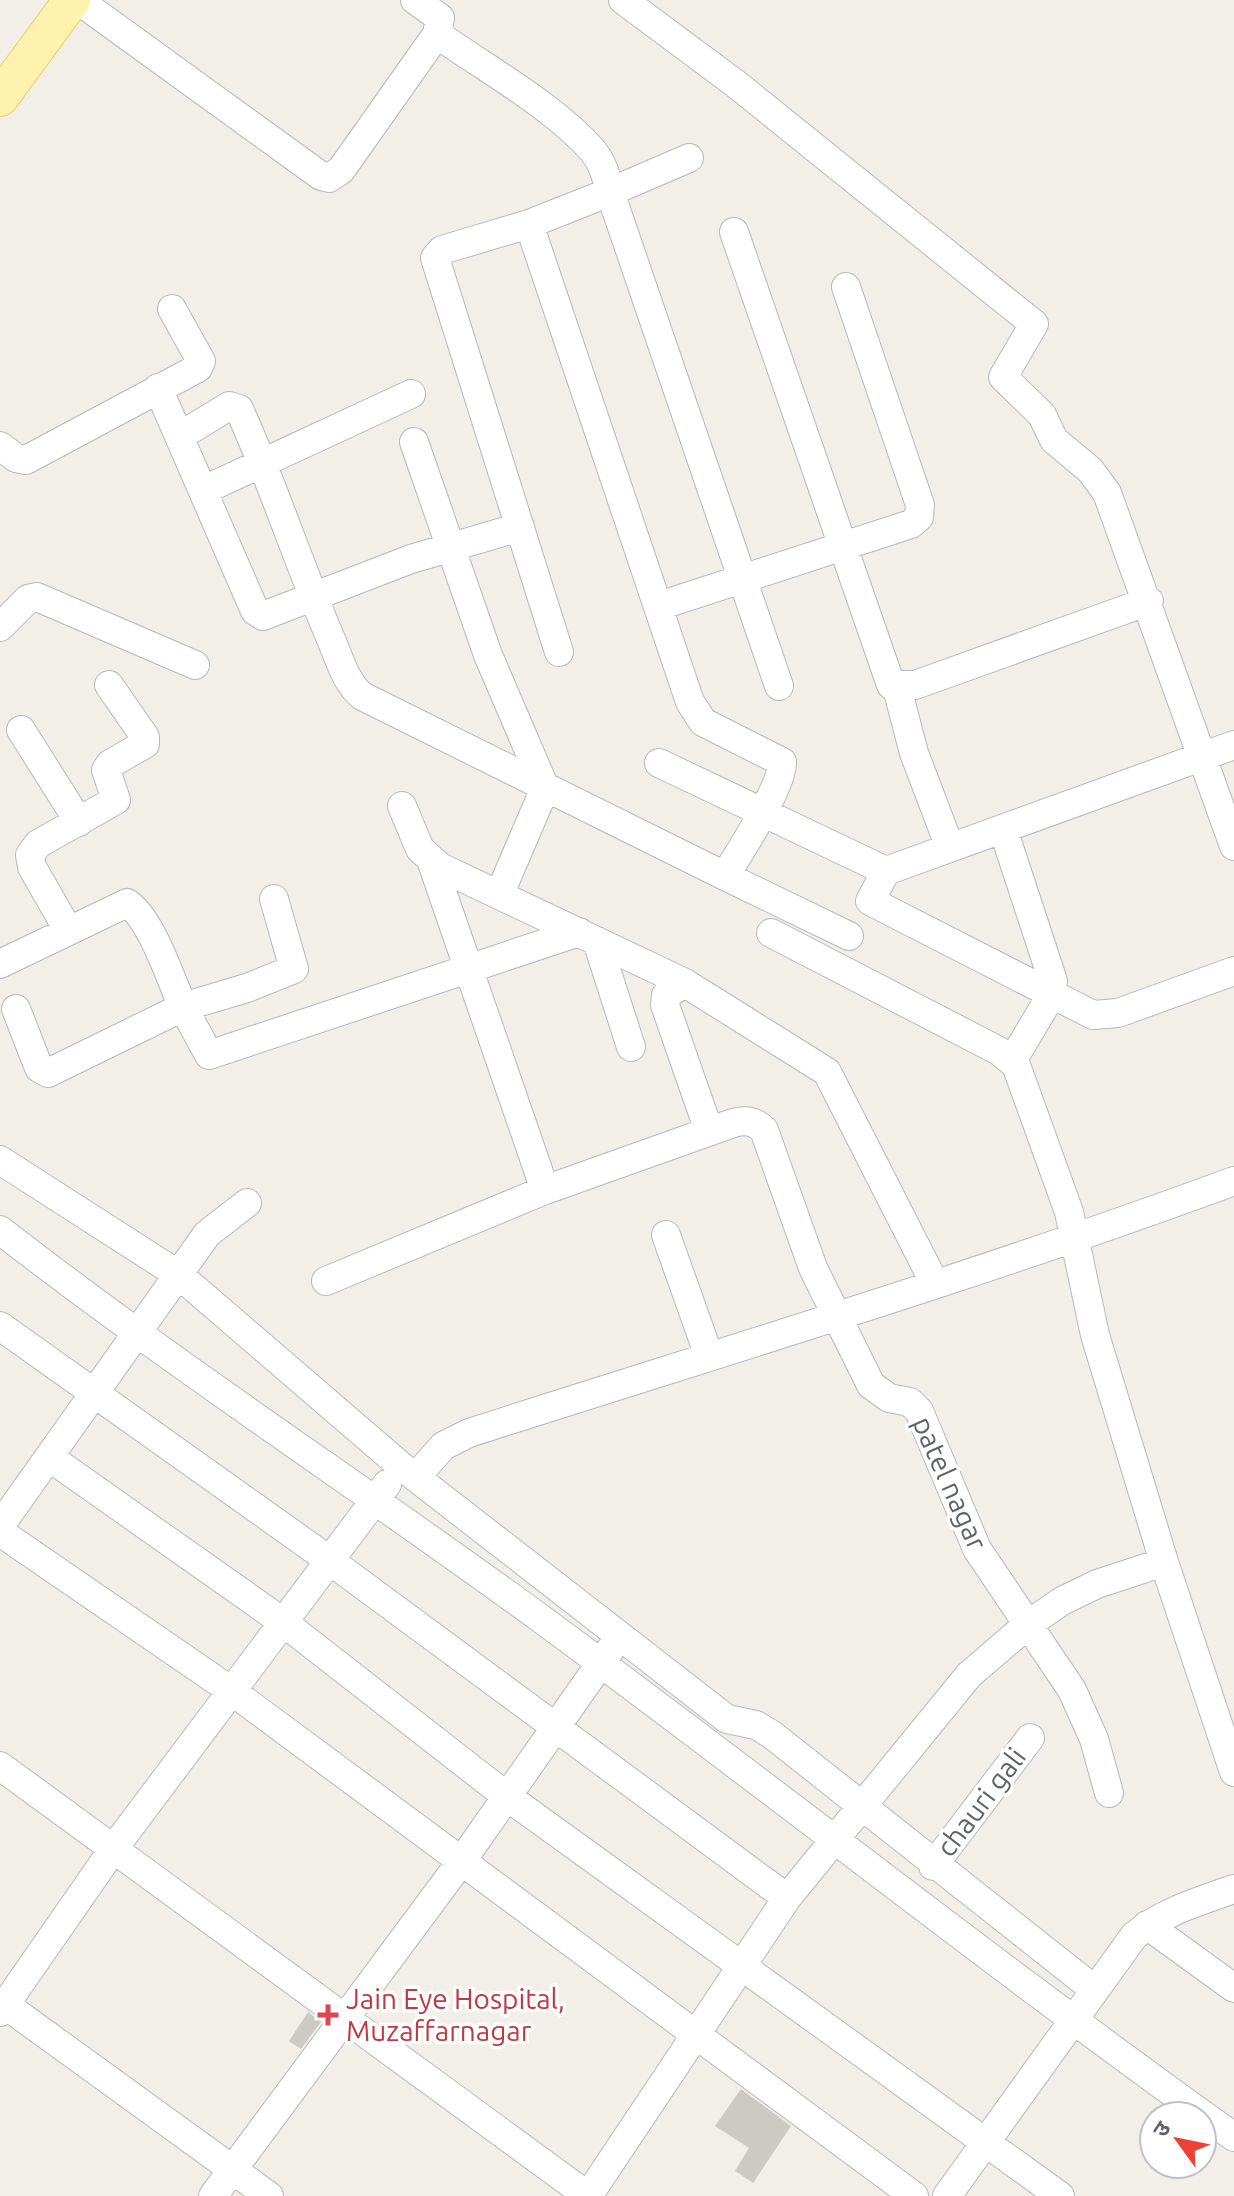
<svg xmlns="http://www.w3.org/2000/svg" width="1234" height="2196" font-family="Ubuntu,'Noto Sans Devanagari',sans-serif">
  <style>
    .building { fill: #cccac5 }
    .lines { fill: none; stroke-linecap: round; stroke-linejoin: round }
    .minor-casing { stroke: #b5b8bc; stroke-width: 30 }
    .major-casing { stroke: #f2c960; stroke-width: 38 }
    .minor { stroke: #fff; stroke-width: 28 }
    .major { stroke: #fff2af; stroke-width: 36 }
    .health-dot { fill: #e0444e; stroke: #fff; stroke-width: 3 }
    .labels { text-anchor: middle; stroke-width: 7; stroke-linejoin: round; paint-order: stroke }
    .street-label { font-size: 28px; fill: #5f6368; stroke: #fff }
    .health-label { font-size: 28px; fill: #be3a42; stroke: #fff; text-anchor: start }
  </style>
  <rect width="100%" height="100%" fill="#f1efe8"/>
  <path class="building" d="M308,2012L321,2022L301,2049L289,2041Z
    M741,2089L791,2126L753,2183L735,2171L749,2148L715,2126Z"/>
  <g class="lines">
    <g class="minor-casing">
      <path id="minor" d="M78,0L321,176L329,178L341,170L437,34L440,18L415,0
        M623,0L736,84L1034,324L1003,377L1042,415L1054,440L1090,470L1107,493L1234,846
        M437,34C486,69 554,106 593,151C603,163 607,177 610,192L529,224L442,250L435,258L559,652
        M689,158L610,192L779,686
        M734,232L891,685H915L1149,601
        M158,388L255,611L263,616L411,559L520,527
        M180,436L229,406L239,409C273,484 298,562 330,637C339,657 345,682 362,696L725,876C739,853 783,786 782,762L703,722L690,702L529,224
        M414,442L488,655L545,788L500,893
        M0,446L16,458L26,460L198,368L201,361L172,309
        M204,490L411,394
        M659,606L911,524L919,517L920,505L846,287
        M0,627L28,599L37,597L195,665
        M897,688L914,753L949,845
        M21,730L79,822
        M1234,745L886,871L870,901L1093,1015L1118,1013L1234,971
        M659,763L886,871
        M402,806L420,849L440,867L685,983L827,1072L935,1284
        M1003,829L1053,981L1052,994L1012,1061
        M431,860L545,1190
        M725,876L849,936
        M274,899L294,969L247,988L183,1007L209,1055L579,932
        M68,930L32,867L30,855L38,844L116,800L106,770L110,764L145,744V737L109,685
        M771,933L999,1051L1016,1065L1069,1212L1095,1335L1164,1562L1234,1772
        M597,941L631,1047
        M0,964L127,903C151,918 171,980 183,1007L48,1073L39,1068L16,1009
        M685,983L666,995L665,1005L709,1131
        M0,1160L179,1275L401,1466L727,1719L756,1725L771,1734L1095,1990
        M0,1230C176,1367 364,1489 544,1621C775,1791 1000,1970 1234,2137
        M666,1235L709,1356
        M326,1281L545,1190L733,1123C745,1120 754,1120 764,1130L813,1268L871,1385L889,1398L910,1402L919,1411L977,1549L1072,1690L1094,1739L1109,1793
        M0,1326L329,1560L787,1898
        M49,1457L283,1622L505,1795L1060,2196
        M416,1477L443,1446L469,1433C725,1351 982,1274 1234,1181
        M0,1526L207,1234L247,1203
        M0,1532L233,1692L914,2196
        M0,1766L588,2196L787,1898L969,1675L1027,1625L1062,1601L1097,1584L1164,1562
        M933,1866L1030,1738
        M1147,1925L1234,1988
        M0,2001L269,2196
        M0,2012L114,1848L387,1484
        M213,2196L463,1859L610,1650
        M947,2196L1134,1936C1162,1912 1200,1901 1234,1889"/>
    </g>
    <g class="major-casing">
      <path id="major" d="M0,98L72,0"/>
    </g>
    <use href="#minor" class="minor"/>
    <use href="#major" class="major"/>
  </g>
  <path class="health-dot" d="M324 2003h8v8h8v8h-8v8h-8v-8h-8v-8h8z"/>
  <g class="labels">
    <g class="street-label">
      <text transform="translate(950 1483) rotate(66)" y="10">patel nagar</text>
      <text transform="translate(981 1802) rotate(-53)" y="10">chauri gali</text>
    </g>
    <g class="health-label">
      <text x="346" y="2009">Jain Eye Hospital,<tspan x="346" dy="32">Muzaffarnagar</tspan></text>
    </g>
  </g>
  <g transform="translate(1178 2140) rotate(303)"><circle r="38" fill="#ffffff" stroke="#bfc1c3" stroke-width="2"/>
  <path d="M0-6L14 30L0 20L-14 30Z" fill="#ea4335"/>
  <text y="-12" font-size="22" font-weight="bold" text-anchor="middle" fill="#5f6368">उ</text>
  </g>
</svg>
